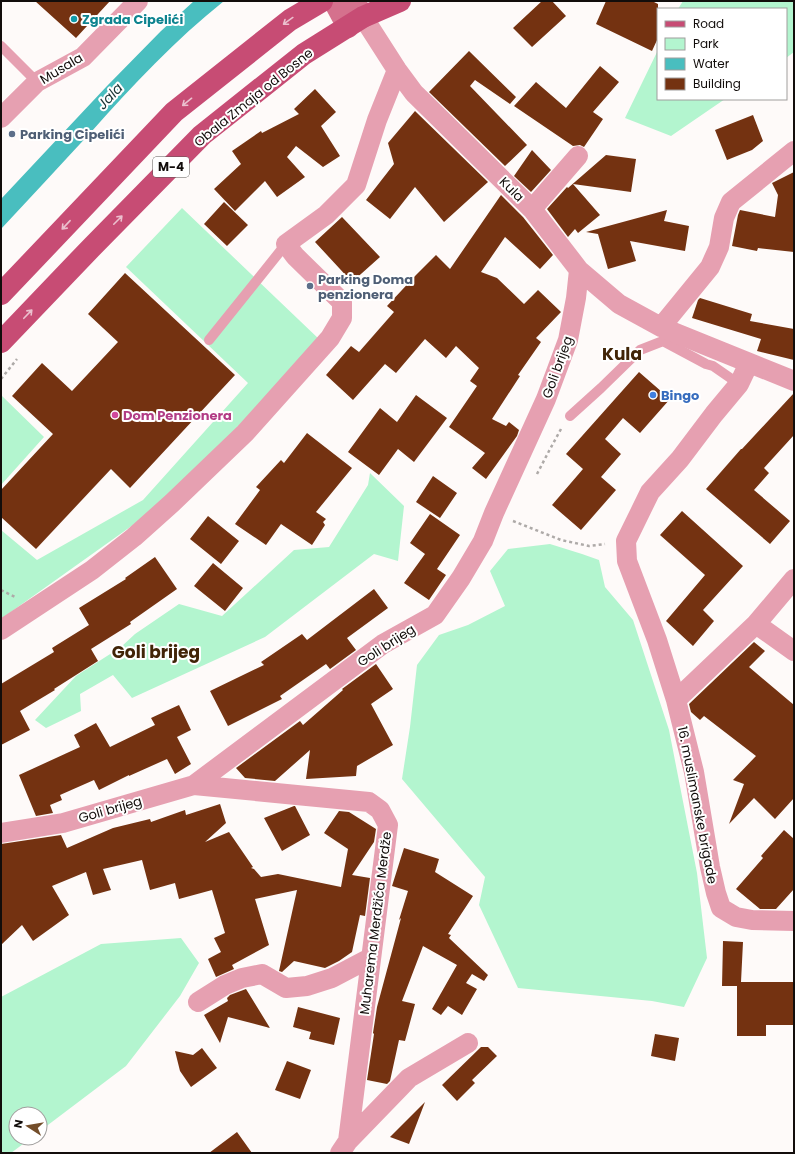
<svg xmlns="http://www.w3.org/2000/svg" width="795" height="1154" font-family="Poppins,sans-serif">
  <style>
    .green { fill: #b3f5cf }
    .water { fill: #49bebf }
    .building { fill: #743211 }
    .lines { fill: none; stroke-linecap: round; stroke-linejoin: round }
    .path { stroke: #aeaaa8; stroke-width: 2.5; stroke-dasharray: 3 3; stroke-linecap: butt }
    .lane { stroke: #e6a0b1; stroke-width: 10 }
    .street { stroke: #e6a0b1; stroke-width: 20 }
    .secondary { stroke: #d5718d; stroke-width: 22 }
    .primary { stroke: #c74c74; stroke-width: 22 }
    .oneway { stroke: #ebc0ce }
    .culture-dot { fill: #0f9aa8; stroke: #fff; stroke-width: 1.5 }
    .service-dot { fill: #5c6f8a; stroke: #fff; stroke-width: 1.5 }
    .shop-dot { fill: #3f7fe0; stroke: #fff; stroke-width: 1.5 }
    .hotel-dot { fill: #d1479c; stroke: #fff; stroke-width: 1.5 }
    .labels { text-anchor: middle; stroke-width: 4; stroke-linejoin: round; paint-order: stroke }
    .shield { fill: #fff; stroke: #595654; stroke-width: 1 }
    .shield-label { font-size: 12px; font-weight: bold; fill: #120d0b }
    .culture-label { font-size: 13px; font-weight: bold; fill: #0d838f; stroke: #fff; text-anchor: start }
    .street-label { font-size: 13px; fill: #120d0b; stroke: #fff }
    .service-label { font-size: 13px; font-weight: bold; fill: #4e5e75; stroke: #fff; text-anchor: start }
    .shop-label { font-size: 13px; font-weight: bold; fill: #366cbe; stroke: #fff; text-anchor: start }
    .hotel-label { font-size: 13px; font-weight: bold; fill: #b23c85; stroke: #fff; text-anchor: start }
    .water-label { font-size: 14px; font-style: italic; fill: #193333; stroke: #fff }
    .district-label { font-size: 17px; font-weight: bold; fill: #412407; stroke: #fff }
  </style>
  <rect width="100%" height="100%" fill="#fefaf9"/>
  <path class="green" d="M683,1H794V52L786,58V9H678Z
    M658,50V99H725L671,136L625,118Z
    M182,208L321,341L265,399L161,505L1,619V530L37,560L143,500L248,383L126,267Z
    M1,395L44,437L1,485Z
    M370,473L404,506L398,561L374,554L265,637L132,698L113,675L80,694L81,711L46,728L35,720L76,676L121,647L135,634L179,604L222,616L294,550L329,547L368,485Z
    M550,544L582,554L599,560L605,587L633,620L669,730L697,873L707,958L684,1007L652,1001L518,988L479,905L485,877L402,779L410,727L417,665L439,635L468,625L505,606L490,571L508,549Z
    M181,938L199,963L180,996L126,1066L40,1131V1114H16V1138H31L11,1153H1V997L101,944Z"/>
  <path class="water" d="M194,1H224C175,40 133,85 92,131C62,163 32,196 1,229V199L107,86L161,31Z"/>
  <path class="building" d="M35,1H110L76,38Z
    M542,1H552L566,16L532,47L513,28Z
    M606,1H652L658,4V38L652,51L596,24Z
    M469,51L516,97L510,104L475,80L470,86L527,145L505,166L429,92Z
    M600,66L619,82L593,112L603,119L584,147L580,145L573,146L514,106L536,82L566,108Z
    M315,89L336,112L321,126L340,156L323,167L296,146L287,157L305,177L277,197L265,181L235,211L214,189L241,164L232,151L261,131L262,133L299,114L294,109Z
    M415,111L488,182L444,222L415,187L390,219L366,200L394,164L388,143Z
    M753,115L763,141L752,150L727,160L715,130Z
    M532,150L551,170L531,192L514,176Z
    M606,155L636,159L631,192L573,184L600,215L578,233L575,229L568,237L547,209L567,187L568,188Z
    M794,172V252L758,248L757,251L732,246L738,215L740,210L775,217L778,195L772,183Z
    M501,195L523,217L553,255L540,269L505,237L481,272L497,278L524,304L538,290L561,312L536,338L541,342L518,375L520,376L492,419L506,426L509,422L519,430L517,436L486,479L472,468L485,453L449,427L477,386L470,381L479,368L456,346L446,358L425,339L396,373L385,364L353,400L326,375L351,346L359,352L394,312L387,306L416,275L436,255L450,269Z
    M224,202L248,225L227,246L204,224Z
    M667,210L664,221L689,226L685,251L630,241L636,261L608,269L598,234L586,232Z
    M342,217L380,257L352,282L315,242Z
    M125,273L235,375L130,488L111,469L36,549L1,517V490L53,434L12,396L42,363L72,391L118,342L88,314Z
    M700,298L752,314L750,321L794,329V360L757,351L761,339L692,318L698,300Z
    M639,372L670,399L640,433L623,418L605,439L621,454L601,477L616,490L581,530L552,505L583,469L566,454Z
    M794,393V435L764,468L769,473L754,490L790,521L770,544L706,489L741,449H742Z
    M416,395L447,418L414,462L398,449L379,475L348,452L380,408L397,422Z
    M307,433L352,468L316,512L326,519L323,522L325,525L312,545L281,524L266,545L235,524L260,490L256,487L281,460L284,463Z
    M433,476L457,493L440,518L416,502Z
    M682,511L743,566L703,610L714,621L693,646L666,621L705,575L660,535Z
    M430,514L460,535L437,569L446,575L429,600L404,583L425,554L410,543Z
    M208,516L239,541L221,564L190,539Z
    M155,557L177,589L130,622L131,624L91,649L98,661L54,689L55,690L20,711L30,730L1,745V684L54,652L52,648L89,625L79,608L126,579L125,578Z
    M213,563L243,588L225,611L194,586Z
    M374,589L388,608L347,638L356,650L330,669L326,664L280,696L282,699L228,726L210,691L264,665L261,662L302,634L307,640Z
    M754,642L765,651L749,667L794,705V798L775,819L754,798L729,824L744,784L733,780L756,756L704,716L700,720L691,712L689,704Z
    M376,664L393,689L371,704L393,745L357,766L356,776L306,779L310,750L275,781L245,778L236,768L300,721L303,725L343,690L342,689Z
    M179,705L191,730L177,737L191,764L175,774L167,759L129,776V775L99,790L94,780L60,795L62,800L50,805L53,813L36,816L19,775L80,747L74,735L96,723L110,747L155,725L151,718Z
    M220,804L226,823L205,842L229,832L253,867L251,868L254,869L261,877L278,874L341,887L348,849L324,833L339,811L349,812L376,829L374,842L352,875L370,878L365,916L360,915L352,952L339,961L325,968L294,961L282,972L279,971L297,890L255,899L269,945L232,965L234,969L216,977L208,959L221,952L214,938L225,933L212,890L179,899L175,883L150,890L142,860L103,869L111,890L93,895L86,872L52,886L69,915L33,941L22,925L1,945V844L61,835L67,848L113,828L150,819L151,822L185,810L186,815Z
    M294,806H295L310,835L282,851L264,818Z
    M784,830L794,839V889L776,909H760L736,889L763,858L761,856Z
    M404,848L439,859L435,872L473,896L448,934L451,935L449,938L488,975L484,981L472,974L466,983L477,989L462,1015L448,1006L441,1015L432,1009L457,965L423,946L402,1001L415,1004L405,1041L399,1040L390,1081L387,1084L367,1080L374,1034L373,1033L377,1007L401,918L399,920L408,891L392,886Z
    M723,941L743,942L741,982H794V1025H766V1036H737V986H722Z
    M246,989L270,1028L228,1017L220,1043L204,1015L228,1001L227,998L230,995Z
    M298,1007L340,1018L334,1045L309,1039L311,1032L293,1027Z
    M655,1034L679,1038L675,1061L651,1056Z
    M481,1047H488L497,1056L472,1080L475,1083L457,1101L442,1085Z
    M202,1048L217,1068L191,1087L180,1071L175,1051L193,1055Z
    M287,1061L311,1070L300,1099L275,1090Z
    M425,1102L409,1144L390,1137Z
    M237,1132L252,1153H209Z"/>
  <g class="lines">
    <path class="path" d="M1,379L17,359
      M537,474L549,451L561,429
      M513,521L561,540L589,546L605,544
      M1,590L15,597"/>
    <path class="lane" d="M1,46L37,82
      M209,340L286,244
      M570,416L601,388L640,350L663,341L706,364L713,366L739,384"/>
    <path class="street" d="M363,17L397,70L414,93L532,209L579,270L619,304L661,327L678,334L794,381
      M1,118L37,82L83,57L138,1
      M532,209L578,156
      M661,327L710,267L719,247L724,218L731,202L794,151
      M749,363L739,384L714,414L680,459L650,492L626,541L627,561L657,640L676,700L694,772L710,867L716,893L721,908L736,917L752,920L794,921
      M756,624L794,579
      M1,630L92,570L134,537L172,503L245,433L330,338L342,318V302L295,256L286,244L326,215L356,185L377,120L397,70
      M676,700L756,624L794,651
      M194,785L369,802L380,810L388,825L348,1141L340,1153
      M1,833L63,823L194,785L383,644L435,615L461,578L483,541L494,513L546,399L568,340L576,298L579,270
      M198,1002L225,985L242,978L262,974L286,988L307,986L332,978L370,958
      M348,1141L409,1078L468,1043"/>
    <path class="secondary" d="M334,1L348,27
      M354,1L363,17"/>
    <path class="primary" d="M1,294L174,112L290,20L322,1
      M1,342L91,248L202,135L304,54L363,17L400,1"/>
  </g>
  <defs><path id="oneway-shaft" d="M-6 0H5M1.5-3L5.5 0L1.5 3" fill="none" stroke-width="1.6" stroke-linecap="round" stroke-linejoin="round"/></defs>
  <g class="oneway">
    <use href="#oneway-shaft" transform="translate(288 21) rotate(144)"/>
    <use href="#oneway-shaft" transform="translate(187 102) rotate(141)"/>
    <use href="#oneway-shaft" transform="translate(118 220) rotate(-45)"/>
    <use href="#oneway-shaft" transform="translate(66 225) rotate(133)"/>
    <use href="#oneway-shaft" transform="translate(28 314) rotate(-46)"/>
  </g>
  <circle class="culture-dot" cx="74" cy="19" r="4"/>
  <g class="service-dot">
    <circle cx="12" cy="134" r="4"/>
    <circle cx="310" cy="286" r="4"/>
  </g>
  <circle class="shop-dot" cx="653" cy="395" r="4"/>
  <circle class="hotel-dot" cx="115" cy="415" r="4"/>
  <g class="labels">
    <rect class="shield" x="153" y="157" width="36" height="20" rx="3"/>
    <g class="shield-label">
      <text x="171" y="171">M-4</text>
    </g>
    <g class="culture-label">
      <text x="82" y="24">Zgrada Cipelići</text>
    </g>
    <g class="street-label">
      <text transform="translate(61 68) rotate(-31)" y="5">Musala</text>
      <text transform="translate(253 97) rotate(-39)" y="5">Obala Zmaja od Bosne</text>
      <text transform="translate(512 189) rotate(45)" y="5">Kula</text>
      <text transform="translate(557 367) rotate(-70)" y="5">Goli brijeg</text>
      <text transform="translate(386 645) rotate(-33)" y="5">Goli brijeg</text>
      <text transform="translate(698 805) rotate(79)" y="5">16. muslimanske brigade</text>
      <text transform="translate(110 809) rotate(-16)" y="5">Goli brijeg</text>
      <text transform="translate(375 923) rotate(-83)" y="5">Muharema Merdžića Merdže</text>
    </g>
    <g class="service-label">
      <text x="20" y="139">Parking Cipelići</text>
      <text x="318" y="284">Parking Doma<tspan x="318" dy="15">penzionera</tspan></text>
    </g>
    <g class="shop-label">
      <text x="661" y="400">Bingo</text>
    </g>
    <g class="hotel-label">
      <text x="123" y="420">Dom Penzionera</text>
    </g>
    <g class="water-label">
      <text transform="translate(110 96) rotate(-47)" y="5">Jala</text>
    </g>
    <g class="district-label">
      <text x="622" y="360">Kula</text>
      <text x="156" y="658">Goli brijeg</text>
    </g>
  </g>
  <rect width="795" height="1154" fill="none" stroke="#120d0b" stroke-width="4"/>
  <rect x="657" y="8" width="130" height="92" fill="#ffffff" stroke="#a09e9d"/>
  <rect x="665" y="21" width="20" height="6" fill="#c74c74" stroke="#a09e9d"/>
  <text x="693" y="28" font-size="12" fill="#120d0b">Road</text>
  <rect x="665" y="38" width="20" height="12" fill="#b3f5cf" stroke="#a09e9d"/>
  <text x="693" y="48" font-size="12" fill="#120d0b">Park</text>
  <rect x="665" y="58" width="20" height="12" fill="#49bebf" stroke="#a09e9d"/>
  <text x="693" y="68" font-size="12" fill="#120d0b">Water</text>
  <rect x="665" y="78" width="20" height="12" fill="#743211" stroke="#a09e9d"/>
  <text x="693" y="88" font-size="12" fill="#120d0b">Building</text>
  <g transform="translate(28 1126) rotate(282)"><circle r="19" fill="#ffffff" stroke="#a09e9d"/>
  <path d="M0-3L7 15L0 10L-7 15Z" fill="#734d2a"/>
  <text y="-6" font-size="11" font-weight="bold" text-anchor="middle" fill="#120d0b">N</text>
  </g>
</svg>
